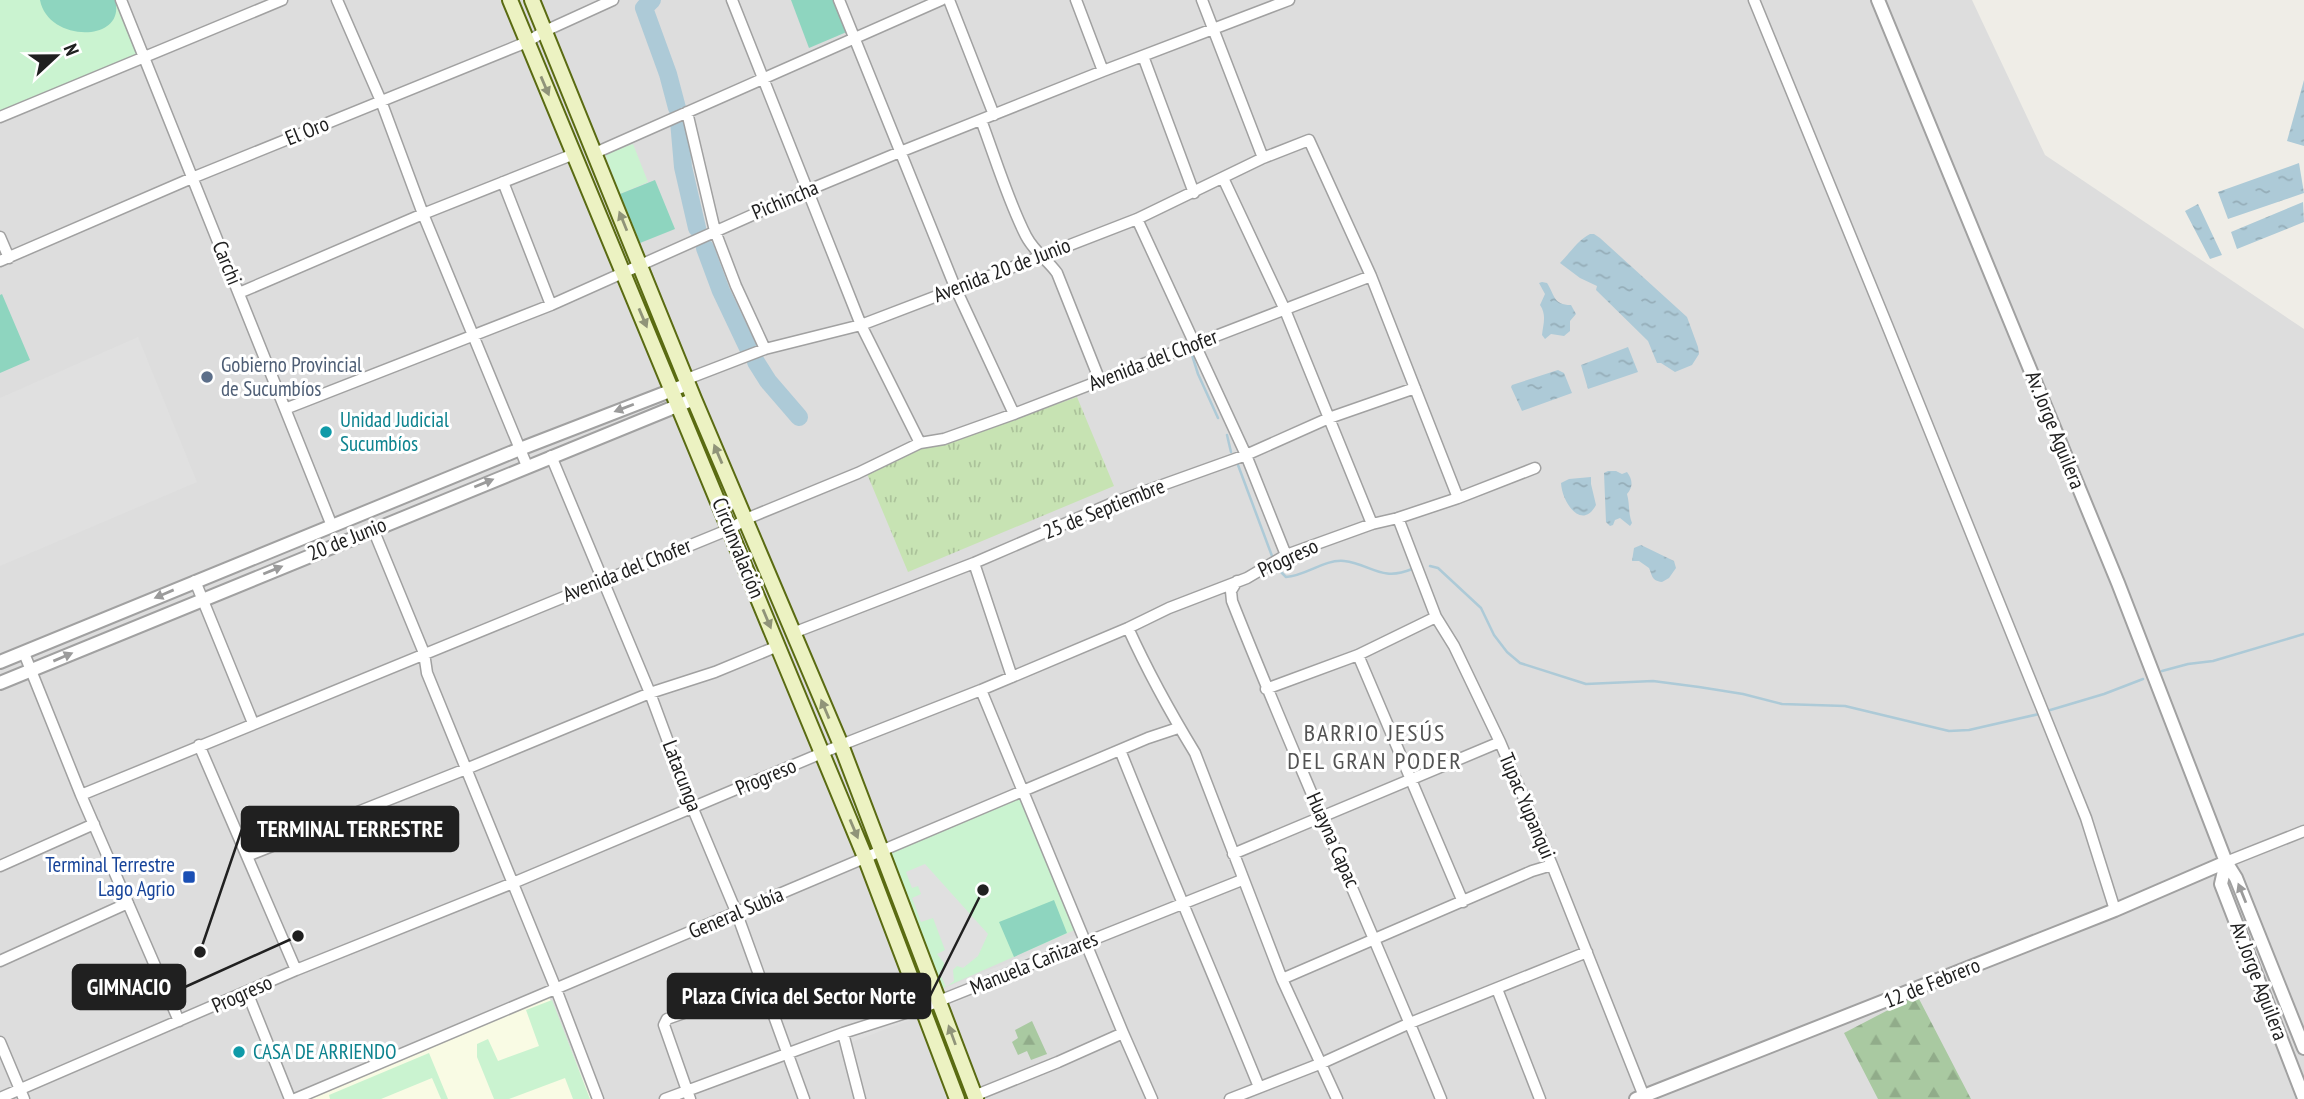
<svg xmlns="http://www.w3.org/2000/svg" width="2304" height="1099" font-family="'PT Sans Narrow',sans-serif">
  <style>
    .residential { fill: #ddd }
    .education { fill: #f9fbe4 }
    .grass { fill: url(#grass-tufts) }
    .forest { fill: url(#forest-firs) }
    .park { fill: #caf3d0 }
    .pitch { fill: #8ed5bf }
    .parking { fill: #e0e0e0 }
    .water { fill: url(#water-ripples) }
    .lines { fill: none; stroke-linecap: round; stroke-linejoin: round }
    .stream { stroke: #adcad7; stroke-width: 2.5 }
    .river { stroke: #adcad7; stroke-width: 18 }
    .minor-casing { stroke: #a1a1a1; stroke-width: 13 }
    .tertiary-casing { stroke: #a1a1a1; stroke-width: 16 }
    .secondary-casing { stroke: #5a6b12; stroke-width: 18 }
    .minor { stroke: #fff; stroke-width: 10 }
    .tertiary { stroke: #fff; stroke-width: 12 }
    .secondary { stroke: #ecf2c2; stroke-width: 14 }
    .oneway { fill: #909479 }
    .oneway2 { fill: #9b9b9b }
    .service-dot { fill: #5c6f8a; stroke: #fff; stroke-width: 2.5 }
    .culture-dot { fill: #0f9aa8; stroke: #fff; stroke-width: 2.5 }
    .transit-dot { fill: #1a4fb4; stroke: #fff; stroke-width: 2.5 }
    .labels { text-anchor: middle; stroke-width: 6; stroke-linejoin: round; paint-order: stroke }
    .street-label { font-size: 21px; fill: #202020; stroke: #fff }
    .service-label { font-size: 21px; fill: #4e5e75; stroke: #fff; text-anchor: start }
    .culture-label { font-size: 21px; fill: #0d838f; stroke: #fff; text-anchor: start }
    .transit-label { font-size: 21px; fill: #164399; stroke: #fff; text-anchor: end }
    .quarter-label { font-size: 24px; letter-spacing: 2px; fill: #535353; stroke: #fff }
    .leader { fill: none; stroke: #202020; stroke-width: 2.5 }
    .callout-dot { fill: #202020; stroke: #fff; stroke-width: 2.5 }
    .callout { fill: #202020; stroke: #202020; stroke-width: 2.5 }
    .callout-label { font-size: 23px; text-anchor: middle; font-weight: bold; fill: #fff }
  </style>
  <defs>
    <pattern id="grass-tufts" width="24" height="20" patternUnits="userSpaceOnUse" patternTransform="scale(1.75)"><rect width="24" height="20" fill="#c7e3b3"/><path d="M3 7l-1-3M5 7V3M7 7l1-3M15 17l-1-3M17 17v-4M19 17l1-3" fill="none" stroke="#abc29a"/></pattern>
    <pattern id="forest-firs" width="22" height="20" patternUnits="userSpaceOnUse" patternTransform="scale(1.75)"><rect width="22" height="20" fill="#a9c9a1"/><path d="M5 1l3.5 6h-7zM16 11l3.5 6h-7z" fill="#91ac8a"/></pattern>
    <pattern id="water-ripples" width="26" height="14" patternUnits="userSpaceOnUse" patternTransform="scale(1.75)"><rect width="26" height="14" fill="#adcad7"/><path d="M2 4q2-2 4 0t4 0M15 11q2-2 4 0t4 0" fill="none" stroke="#95adb8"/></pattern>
  </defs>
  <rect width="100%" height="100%" fill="#efede7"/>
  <path class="residential" d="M0,0H1972L2045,155L2304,329V1099H0Z"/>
  <path class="education" d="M548,994L591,1099H305Z"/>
  <path class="grass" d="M1077,397L1114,486L908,572L865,469L928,442L946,443Z
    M886,861L931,982L924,985L878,870V864Z"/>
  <path class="forest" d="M1917,995L1971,1099H1878L1844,1033Z
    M1032,1021L1047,1054L1031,1060L1027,1051L1018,1055L1012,1042L1018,1038L1015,1030Z"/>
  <path class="park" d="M0,0H116L139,55L0,111Z
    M633,144L648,182L620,194L605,154Z
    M1020,793L1077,929L943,988L890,850Z
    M552,1000L590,1099H573L565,1078L509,1099H494L477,1057V1044L488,1039L498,1061L539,1046L526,1010Z
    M429,1053L448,1099H441L432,1078L381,1099H330L329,1095Z"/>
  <path class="pitch" d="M40,0H115C127,43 48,43 40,0Z
    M791,0H837L849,31L809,48Z
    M655,180L675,229L640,243L620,194Z
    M2,294L30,360L0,373V295Z
    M1054,900L1067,933L1014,957L999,922Z"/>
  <path class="parking" d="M138,337L197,482L0,566V398Z
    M925,864L988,934L978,956L963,968L957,966L953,970L954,981L946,987L939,972L943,969L944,963L937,954L945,950L933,918L921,922L912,898L921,894L918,886L912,888L906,872Z
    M1079,934L1085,948L948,1006L849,1043L844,1028Z"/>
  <path class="water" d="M2304,80V146L2287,141Z
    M2299,163L2304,193L2228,219L2218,192Z
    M2303,202L2304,222L2237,249L2231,232Z
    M2198,204L2222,255L2210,259L2185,211Z
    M1590,234H1594L1600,238L1687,317L1698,347L1699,354L1692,365L1675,372L1661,363H1657L1648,341L1596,290L1597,286L1580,278L1560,263C1570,253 1578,240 1590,234Z
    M1542,282L1547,283C1555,295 1553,305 1571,305L1576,314L1570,321V331L1564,336L1551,334L1545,339L1542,335C1543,325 1547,315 1540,305L1545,294L1539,283Z
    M1628,347L1638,372L1588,389L1581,365Z
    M1558,370L1564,373L1572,393L1522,411L1511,387L1512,385Z
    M1608,471H1616L1622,474L1627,472C1633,480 1633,487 1627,494C1630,505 1628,513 1632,523L1630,526L1620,518L1615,520L1613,525L1610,526L1606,522L1604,473Z
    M1591,477V484L1596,505C1582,531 1562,503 1561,483L1569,479Z
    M1641,545L1674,561L1676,568L1669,578L1662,582C1651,581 1652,574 1649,568L1639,561H1632L1634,548Z"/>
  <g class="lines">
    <path class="stream" d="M1192,355L1198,374L1218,418
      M1227,435L1231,452
      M1238,465L1272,556
      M1430,566L1438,568L1481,608L1494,635L1507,652L1520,663L1586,684L1653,681L1699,687L1743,694L1782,704L1845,706L1949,731L1969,730L2039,714
      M1276,567L1286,577C1306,576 1324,559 1344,561C1371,564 1381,582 1412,569
      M2162,671L2188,664L2213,661L2304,634
      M2047,711L2104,694L2143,679"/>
    <path class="river" d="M652,0L644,8L668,74L677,108
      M679,121L683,167L697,228
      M705,248L721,291L748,348
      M756,362L768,381L799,417"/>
    <g class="minor-casing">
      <path id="minor" d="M121,0L332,526
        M337,0L381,101L423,214L527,466
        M732,0L861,325L920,443
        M839,0L955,287L1014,414
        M949,0L994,115
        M1076,0L1103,71
        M1202,0L1263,158
        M1754,0L1887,325L2086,818L2115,910
        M1143,56L1194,193
        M687,112L715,231L736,286L765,349
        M0,117L282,0
        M981,120C995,157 1008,201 1026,236C1035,253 1047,259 1057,273L1100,381
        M595,153L941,0
        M1223,178L1285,310L1372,524
        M503,182L551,305
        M1137,219L1246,455L1286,555
        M0,237L9,258
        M0,261L192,178L527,42L545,31L613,0
        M239,293L423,214L574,154
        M687,379L765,349L861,325L1039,257L1137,219L1263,158L1309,140L1371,276L1458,498
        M285,409L551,305L806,191L900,152L1103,71L1289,0
        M551,456L650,693L693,809L737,914L804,1099
        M1398,518L1436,617L1454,646L1500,742L1552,865L1645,1099
        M373,529L424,653L427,673L556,989L598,1099
        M974,563L1012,677
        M195,581L253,723
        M1237,581L1231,591L1232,601C1298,768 1373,932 1441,1099
        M1128,628C1148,672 1170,712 1195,753L1282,979L1337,1099
        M793,633L974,563L1115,502L1246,455L1329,418L1415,388
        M24,653L81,795L179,1021
        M1358,655L1463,902
        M1266,689L1358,655L1436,617
        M981,690L1123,1033L1152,1099
        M199,745L296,970
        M1120,750C1165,863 1213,974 1259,1087
        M81,795L730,529L746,519L858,473L920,443L944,439L1014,414L1371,276
        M1233,854L1500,742
        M247,856L466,769L650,693L715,672L778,646
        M2226,862L2304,831
        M0,866L94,824
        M0,961L128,903
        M1282,979L1532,871L1552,865
        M1497,989L1540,1099
        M247,992L290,1099
        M843,1033L860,1099
        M0,1042L24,1099
        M974,1096L1058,1062L1123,1033
        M0,1098L296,970L513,883L841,745L981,690L1128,628L1169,608L1247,578L1286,555L1372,524L1398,518L1458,498L1535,468
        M295,1099L1148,738L1178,728
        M665,1099L843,1033L924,1007L1242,880
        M690,1099L664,1025L667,1019L762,985
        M1230,1099L1322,1063L1410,1023L1587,952"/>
    </g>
    <g class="tertiary-casing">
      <path id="tertiary" d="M1878,0L2118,583L2226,862L2236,878L2304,1048
        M0,662L520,449L688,384
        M0,683L694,399
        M2226,862L2221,884L2304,1098
        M1636,1099L2115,910L2226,862"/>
    </g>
    <g class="secondary-casing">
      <path id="secondary" d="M510,0L865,857L957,1099
        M532,0L694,399L841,745L976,1099"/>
    </g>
    <use href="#minor" class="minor"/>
    <use href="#tertiary" class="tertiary"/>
    <use href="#secondary" class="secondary"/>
  </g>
  <defs><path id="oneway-solid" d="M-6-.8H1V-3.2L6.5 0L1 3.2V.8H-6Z" transform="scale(1.75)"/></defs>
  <g class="oneway">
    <use href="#oneway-solid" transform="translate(545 86) rotate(67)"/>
    <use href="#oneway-solid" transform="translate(623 221) rotate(-112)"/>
    <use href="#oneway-solid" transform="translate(643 318) rotate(67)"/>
    <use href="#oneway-solid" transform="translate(718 454) rotate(-113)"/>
    <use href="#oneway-solid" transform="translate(767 619) rotate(67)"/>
    <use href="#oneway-solid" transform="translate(825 709) rotate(-113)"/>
    <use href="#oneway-solid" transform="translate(854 829) rotate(67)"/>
    <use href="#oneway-solid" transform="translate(952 1035) rotate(-110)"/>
  </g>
  <g class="oneway2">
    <use href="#oneway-solid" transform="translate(624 408) rotate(159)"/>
    <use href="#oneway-solid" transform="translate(484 483) rotate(-22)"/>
    <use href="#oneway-solid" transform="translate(273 570) rotate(-22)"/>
    <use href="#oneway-solid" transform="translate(164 594) rotate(157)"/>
    <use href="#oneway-solid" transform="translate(63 657) rotate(-23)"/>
    <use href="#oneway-solid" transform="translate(2242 893) rotate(-112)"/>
  </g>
  <circle class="service-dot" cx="207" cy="377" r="7"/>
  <g class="culture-dot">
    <circle cx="326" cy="432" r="7"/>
    <circle cx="239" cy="1052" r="7"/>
  </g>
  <rect class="transit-dot" x="182" y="870" width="14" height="14" rx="3.5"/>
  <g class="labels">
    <g class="street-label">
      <text transform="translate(307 131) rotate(-22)" y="7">El Oro</text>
      <text transform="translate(785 200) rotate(-23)" y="7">Pichincha</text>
      <text transform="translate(227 263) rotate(68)" y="7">Carchi</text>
      <text transform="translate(1002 270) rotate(-21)" y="7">Avenida 20 de Junio</text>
      <text transform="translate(1153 360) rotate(-21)" y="7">Avenida del Chofer</text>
      <text transform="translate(2055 430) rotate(68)" y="7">Av. Jorge Aguilera</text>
      <text transform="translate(1104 509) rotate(-22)" y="7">25 de Septiembre</text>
      <text transform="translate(347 539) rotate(-22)" y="7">20 de Junio</text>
      <text transform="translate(738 548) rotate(68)" y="7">Circunvalación</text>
      <text transform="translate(1288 558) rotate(-25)" y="7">Progreso</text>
      <text transform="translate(627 570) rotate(-22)" y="7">Avenida del Chofer</text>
      <text transform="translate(682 776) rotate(69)" y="7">Latacunga</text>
      <text transform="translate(766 777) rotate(-23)" y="7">Progreso</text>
      <text transform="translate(1527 806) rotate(67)" y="7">Tupac Yupanqui</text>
      <text transform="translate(1333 840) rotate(66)" y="7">Huayna Capac</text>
      <text transform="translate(736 913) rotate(-23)" y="7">General Subía</text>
      <text transform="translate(1034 963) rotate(-22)" y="7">Manuela Cañizares</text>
      <text transform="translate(2259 981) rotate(69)" y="7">Av. Jorge Aguilera</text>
      <text transform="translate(1932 983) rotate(-22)" y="7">12 de Febrero</text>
      <text transform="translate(242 994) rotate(-24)" y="7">Progreso</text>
    </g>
    <g class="service-label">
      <text x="221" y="372">Gobierno Provincial<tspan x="221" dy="24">de Sucumbíos</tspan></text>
    </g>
    <g class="culture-label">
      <text x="340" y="427">Unidad Judicial<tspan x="340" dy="24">Sucumbíos</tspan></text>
      <text x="253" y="1059">CASA DE ARRIENDO</text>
    </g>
    <g class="transit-label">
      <text x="175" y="872">Terminal Terrestre<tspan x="175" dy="24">Lago Agrio</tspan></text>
    </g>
    <g class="quarter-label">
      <text x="1375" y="741">BARRIO JESÚS<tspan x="1375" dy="28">DEL GRAN PODER</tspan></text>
    </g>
  </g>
  <path class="leader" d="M200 952L242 829M298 936L185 987M983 890L930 996"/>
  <g class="callout-dot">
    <circle cx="200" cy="952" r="7"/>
    <circle cx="298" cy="936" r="7"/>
    <circle cx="983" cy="890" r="7"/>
  </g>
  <g class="callout">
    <rect x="242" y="807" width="216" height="44" rx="7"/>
    <rect x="73" y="965" width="112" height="44" rx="7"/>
    <rect x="668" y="974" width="262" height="44" rx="7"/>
  </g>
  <g class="callout-label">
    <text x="350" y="837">TERMINAL TERRESTRE</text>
    <text x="129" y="995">GIMNACIO</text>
    <text x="799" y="1004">Plaza Cívica del Sector Norte</text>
  </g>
  <g transform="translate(56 56) rotate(68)" stroke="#ffffff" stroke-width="5" paint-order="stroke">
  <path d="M0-5L12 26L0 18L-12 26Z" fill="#202020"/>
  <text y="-10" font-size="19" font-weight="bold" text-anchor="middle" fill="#202020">N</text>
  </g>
</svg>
